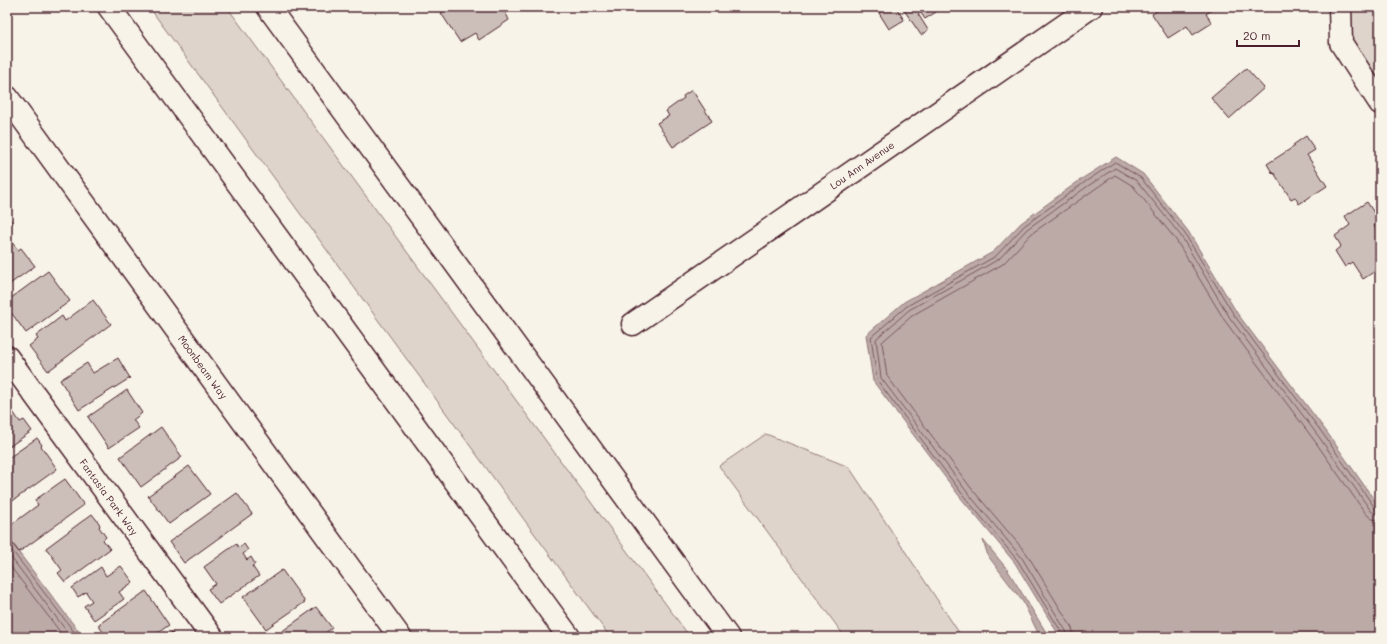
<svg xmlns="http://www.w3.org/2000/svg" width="1387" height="644" font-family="Mali,sans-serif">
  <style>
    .green { fill: #ded4cc; stroke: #947a7c }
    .water { fill: #bcaaa7; stroke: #8e7275 }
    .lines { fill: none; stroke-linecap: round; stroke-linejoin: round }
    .shore { stroke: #78575d; stroke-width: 1 }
    .building { fill: #ccbfb9; stroke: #4a1f2b }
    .minor-casing { stroke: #4a1f2b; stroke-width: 25 }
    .highway-casing { stroke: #4a1f2b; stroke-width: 25 }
    .minor { stroke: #f7f3e8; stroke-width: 22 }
    .highway { stroke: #f7f3e8; stroke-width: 22 }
    .labels { text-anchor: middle; stroke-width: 3.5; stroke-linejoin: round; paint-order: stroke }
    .street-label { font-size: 10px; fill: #4a1f2b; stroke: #f7f3e8 }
  </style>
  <rect width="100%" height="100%" fill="#f7f3e8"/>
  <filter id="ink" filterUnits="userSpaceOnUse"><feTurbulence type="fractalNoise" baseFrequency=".025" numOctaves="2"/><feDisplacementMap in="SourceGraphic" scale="8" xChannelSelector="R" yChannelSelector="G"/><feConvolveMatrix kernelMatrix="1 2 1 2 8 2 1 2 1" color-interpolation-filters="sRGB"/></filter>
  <g filter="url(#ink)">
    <path class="green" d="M149,7H227L690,637H610Z
      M1351,7H1380V83L1352,40Z
      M766,434L849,467L962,637H845L719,466Z"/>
    <path class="water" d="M1116,157L1143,174L1188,231L1237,313L1326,431L1380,508V637H1060L1015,563L960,497L873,381L866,335L904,302L993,252L1021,223L1083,178Z
      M7,537L83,637H7Z
      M983,540L1007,569L1049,637H1040L1023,602L988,556Z"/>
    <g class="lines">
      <path class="shore" d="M7,544L78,637
        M7,552L71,637
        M7,562L64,637
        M1063,637L1062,633L1018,561L963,495L877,380L871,337L907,306L996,256L1024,226L1085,182L1115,162L1141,178L1185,234L1234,315L1323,434L1375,508L1380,509
        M1068,637L1066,631L1022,558L967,492L881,378L876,339L909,310L999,259L1027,229L1088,186L1115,168L1137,181L1181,236L1230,318L1319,437L1371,511L1375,514H1380
        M1074,637L1072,628L1027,554L971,488L887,376L882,342L913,315L1003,264L1031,234L1115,175L1133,186L1176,240L1225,321L1314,440L1366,514L1372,519L1380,520"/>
    </g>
    <path class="building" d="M454,7H503L509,20L479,40L475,33L460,42L441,13L449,8L450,10Z
      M889,7H896L904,20L889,29L879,13Z
      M902,7H933L936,12L925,19L921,13L918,14L928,30L921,35Z
      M1159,7H1216L1206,14L1212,23L1193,35L1187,26L1168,38L1152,14L1160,9Z
      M1246,68L1264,88L1229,119L1211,98Z
      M692,90L712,121L673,147L657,123L669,116L666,111L684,98L683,96Z
      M1306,136L1315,150L1307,155L1327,186L1299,204L1295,197L1291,199L1274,173L1273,174L1267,164L1295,146L1293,145Z
      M1367,202L1380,222L1374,226L1380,235V268L1363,279L1352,262L1345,267L1335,251L1341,246L1335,236L1350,225L1345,216Z
      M7,215L13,223L7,228Z
      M11,241L18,250L21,248L35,266L7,286V244Z
      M48,271L70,301L26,333L10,311L7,306V301Z
      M93,300L111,324L48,371L29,346L38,339L36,336L62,316L65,321Z
      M118,358L130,378L79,410L60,380L87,363L93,373Z
      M127,390L142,413L133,420L139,428L109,448L88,417Z
      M7,412L9,415L13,412L20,422L24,420L32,431L7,448Z
      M161,427L182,457L141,487L120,457Z
      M37,438L42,445L41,446L57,469L7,505V459Z
      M189,466L210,494L169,524L148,496Z
      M65,479L84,505L19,552L7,536V523L10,521L12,524L38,505L35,500Z
      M237,493L252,514L184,563L169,542Z
      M92,514L99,523L100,526L99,527L106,537L103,540L110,549L65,582L58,573L62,570L46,548Z
      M236,544L239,548L244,544L248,550L243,554L247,560L251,557L255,564L252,566L259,576L219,604L208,589L216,584L204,567Z
      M121,566L133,582L119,592L124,599L94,620L84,606L92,601L86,592L78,597L72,588L101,567L106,576Z
      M282,570L305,602L266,629L243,597Z
      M146,591L169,625L152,637H104L106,636L98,625Z
      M316,607L332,628L320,637H274Z
      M172,632L175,637H166Z"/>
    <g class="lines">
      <g class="minor-casing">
        <path id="minor" d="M1340,7L1341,43L1380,103
          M7,97L400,637
          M633,324L1091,7
          M7,357L212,637"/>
      </g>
      <g class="highway-casing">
        <path id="highway" d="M109,7L569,637
          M268,7L728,637"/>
      </g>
      <use href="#minor" class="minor"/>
      <use href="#highway" class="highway"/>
    </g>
  </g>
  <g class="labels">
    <g class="street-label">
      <text transform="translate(862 165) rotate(-35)" y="4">Lou Ann Avenue</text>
      <text transform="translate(203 367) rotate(54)" y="4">Moonbeam Way</text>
      <text transform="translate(109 497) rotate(54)" y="4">Fantasia Park Way</text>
    </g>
  </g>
  <rect width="1387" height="644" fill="none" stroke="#f7f3e8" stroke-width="24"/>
  <rect x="12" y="12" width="1363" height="620" fill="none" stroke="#4a1f2b" stroke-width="1.5" filter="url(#ink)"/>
  <path d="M1237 40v6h62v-6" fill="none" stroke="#4a1f2b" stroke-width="2"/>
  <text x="1243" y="40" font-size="12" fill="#4a1f2b" stroke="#f7f3e8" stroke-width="3" paint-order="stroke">20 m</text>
</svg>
